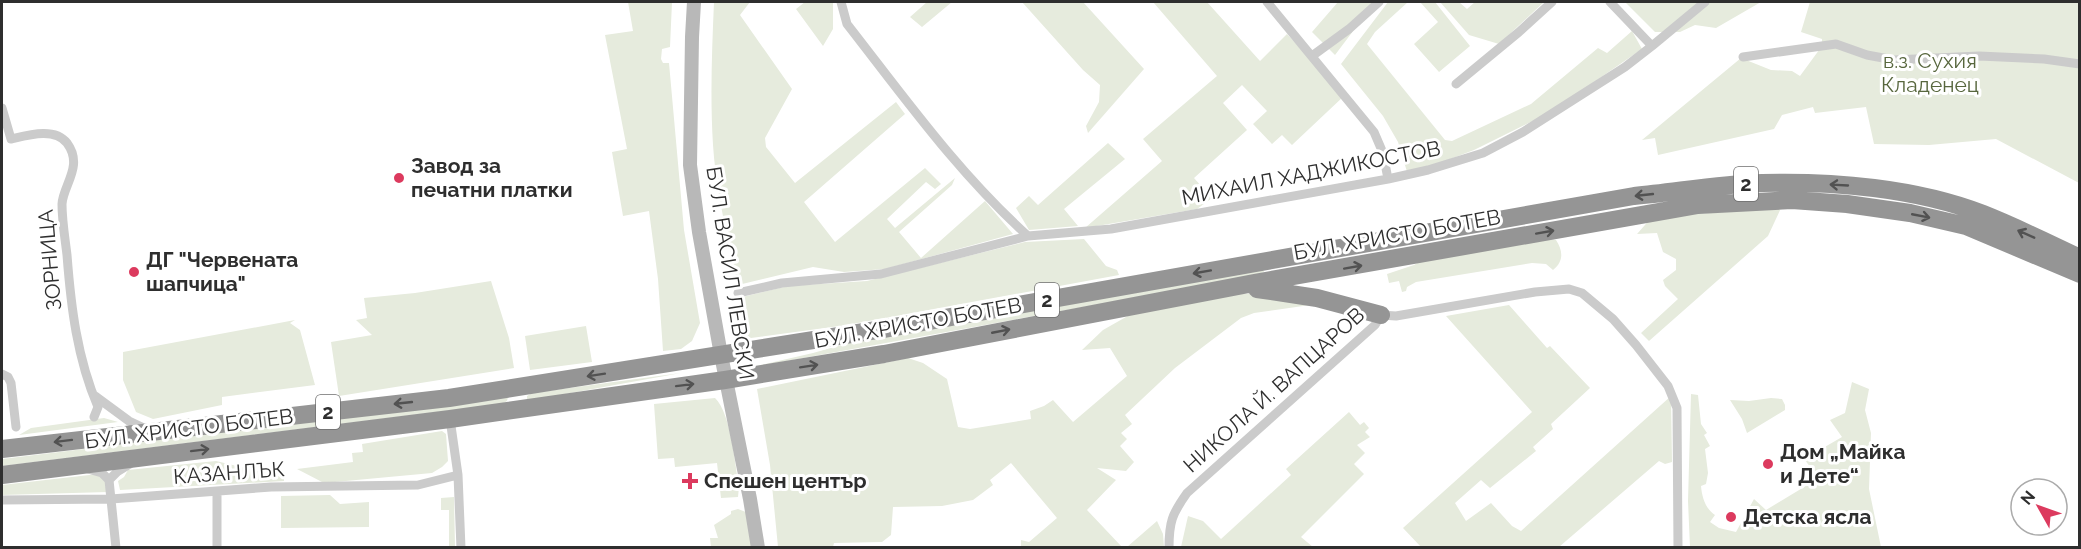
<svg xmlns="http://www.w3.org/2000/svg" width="2081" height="549" font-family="Raleway,sans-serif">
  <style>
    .green { fill: #e6ebdd }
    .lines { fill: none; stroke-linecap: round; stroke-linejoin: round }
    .street { stroke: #cbcbcb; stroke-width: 9 }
    .secondary { stroke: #b8b8b8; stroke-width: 14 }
    .highway { stroke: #959595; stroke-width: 18 }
    .oneway { stroke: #525252 }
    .poi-dot { fill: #dc3a5e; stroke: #fff; stroke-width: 2 }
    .labels { text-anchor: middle; stroke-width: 6; stroke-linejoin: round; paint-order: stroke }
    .shield { fill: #fff; stroke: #6d6d6d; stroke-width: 1.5 }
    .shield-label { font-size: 20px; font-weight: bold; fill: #2e2e2e }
    .park-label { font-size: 21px; fill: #58673e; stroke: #fff }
    .poi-label { font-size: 21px; font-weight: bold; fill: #2e2e2e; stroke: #fff; text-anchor: start }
    .street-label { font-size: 21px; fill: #2e2e2e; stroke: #fff }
  </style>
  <rect width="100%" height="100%" fill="#fff"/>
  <path class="green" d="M628,2H672L670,47L662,49L661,59L663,63H669L684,230L700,323L692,341L681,349L663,351L658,279L649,211L623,216L612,152L627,149L605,35L633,31Z
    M714,2H750L740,15L792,89L765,138L766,147L795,183L896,102L905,114L804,202L835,242L925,168L941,184L935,189L926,182L887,219L895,228L955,178L952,185L899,232L921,258L985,201L1013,234L885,269L844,272L813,267L738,285C728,239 716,192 713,145C710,97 712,49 714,2Z
    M805,2H833V29L823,46L796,9Z
    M927,2H952L922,27L910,17Z
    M1022,2H1083L1144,69L1088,133L1086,126L1099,102L1100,85L1083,70Z
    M1153,2H1207L1260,61L1287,34L1344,96L1292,145L1282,135L1272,144L1253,124L1267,111L1242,85L1223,103L1247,130L1194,178L1212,198L1197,209L1085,228L1162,161L1143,139L1217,76Z
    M1338,2H1375L1335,55L1312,32Z
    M1388,2H1408L1375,32L1367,44L1445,140L1452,141L1531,104L1598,48L1607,53L1632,31L1642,49L1549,113L1474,150L1408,175L1398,142L1383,116L1341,64Z
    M1420,2H1435L1470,46L1439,72L1414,44L1438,22Z
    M1440,2H1459L1467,9L1475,2H1544L1499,44L1469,35Z
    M1625,2H1761L1716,28L1695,25L1680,32H1655Z
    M1810,2H2079V183L1996,139L1929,145L1874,144L1866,107L1815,113L1813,107L1782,115L1774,129L1658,155L1655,138L1642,140L1741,58L1771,70L1792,71L1800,76L1822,46V39L1801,32Z
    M1108,143L1125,159L1064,209L1078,226L1029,230L1016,208L1029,196L1038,205Z
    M1781,208L1768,236L1649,341L1641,333L1678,299L1665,286L1663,280L1676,270V259L1663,252L1657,233L1637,234L1652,217Z
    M1544,238L1556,240C1563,251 1564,261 1553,270L1546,264L1532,263L1416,282L1407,287L1406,291L1402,292L1399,281L1389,283L1387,274L1414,265L1426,258Z
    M1084,239L1106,266L1117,270L1119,275L847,325L751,338L743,333L738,298L788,286L867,281L1025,242Z
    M1263,269L1264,272L1249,277L743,369L813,353L859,340Z
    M491,281L509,338L514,368L339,396L331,342L372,335L356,320L367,318L364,298L415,293Z
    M1272,293L1317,304L1254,313L1241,318L1175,368L1125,415L1132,424L1121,433L1127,439L1120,446L1134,462L1126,471L1097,468L1116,480L1087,510L1122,547H1021V540L1029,542L1057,518L1011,463L990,480L993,485L973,500L942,506L893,507L891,535L882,542L834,543L833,547H778L770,465L757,389L908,358L923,363L947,379L958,427L970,429L1031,419L1030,411L1044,406L1053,400L1073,422L1127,376L1110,348L1082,350L1103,330L1133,313L1234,294Z
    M1509,305L1547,348L1550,346L1590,388L1551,424L1553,429L1533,447L1536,451L1490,488L1481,480L1455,503L1466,521L1491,503L1512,526L1521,531L1671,396L1672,462L1665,464L1659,461L1559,547H1421L1403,528L1532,412L1446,316Z
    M295,320L290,323L300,330L315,385L222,397V405L153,419L136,412L123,380V352Z
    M586,326L592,362L530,370L525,336Z
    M681,373L532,400L527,399V396L532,393Z
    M1852,382L1869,389L1865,410L1871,433L1869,489L1881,547H1690L1688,501L1691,394L1698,395L1701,424L1707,433L1704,435L1710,446L1705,449L1708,473L1706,484L1701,486C1702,497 1705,508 1715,515L1710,522L1719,528L1736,532L1754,499L1766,510L1819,478L1804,459L1842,437L1830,420L1845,413Z
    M508,397L507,401L502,404L2,466V459Z
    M715,398C731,413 735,465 739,487L738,497L721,498L717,463L675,467L674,458L658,459L654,404Z
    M1771,398L1782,399L1785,405V410L1747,433L1742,419L1730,400L1749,401Z
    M1349,412L1360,425L1364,422L1369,428L1365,432L1370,437L1357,445L1365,453L1354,464L1364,474L1301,537L1313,547H1181L1188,516L1203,521L1221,539L1291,475L1286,469Z
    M104,418L118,422L19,435L31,428Z
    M442,431L446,434L448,461L442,467L432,473L324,483L297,469L353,462L352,453L363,452L362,444Z
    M216,461L284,477V481L120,490L118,481L124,477L128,470Z
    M98,474L106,480L108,492L2,495V485Z
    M330,495L340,504L369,502V527L281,528V496Z
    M454,497L455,547H449V510H441V498Z
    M738,509L751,514L756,547H711L710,538H718L714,525L731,514V511Z
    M1157,521L1163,534L1164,547H1127Z"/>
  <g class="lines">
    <path class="street" d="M841,2L847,24C904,97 958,173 1028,236
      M1267,2L1374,132L1383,153L1388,179
      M1652,46L1705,2
      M1312,56L1349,29L1379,2
      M1743,57L1836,44L1867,55L1894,60L1979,56L2044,59L2080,64
      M1456,84L1519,32L1552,2
      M2,108L11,139C28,135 55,127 67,143C84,166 63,185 62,204C62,221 65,238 67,255C71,307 77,358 98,407L94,417
      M738,293L782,283L881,274L1028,236L1111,229L1388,179L1428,170L1483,153L1523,132L1625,67L1652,46L1610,2
      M2,374L8,377L11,383L16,427
      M95,396L129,421L146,429
      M450,419L458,475L461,548
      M88,469L102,473L109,480
      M109,480L116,548
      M109,480L117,472L130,464
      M217,492V548
      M2,500L111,499L271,487L418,485L458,475
      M1169,548C1169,522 1172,514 1187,493L1375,325L1381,315L1396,316L1535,292L1569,289L1582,293L1613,319L1636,345L1668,386L1677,408L1678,548"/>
    <path class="secondary" d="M694,2L692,37L690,165L699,232L721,355L750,499L758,548"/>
    <path class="highway" d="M1257,289L1317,298L1381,315
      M2,449L449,398L883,329L1634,196C1677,192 1719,184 1762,183C1833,181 1916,188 1983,214C2016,227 2048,243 2080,258
      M2,475L450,419L725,380L884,354L1254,283L1698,205L1792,200L1847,204L1910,213L1966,226L2080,274"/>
  </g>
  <defs><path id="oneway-shaft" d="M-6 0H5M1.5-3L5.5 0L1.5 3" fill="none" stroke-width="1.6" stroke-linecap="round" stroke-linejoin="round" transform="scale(1.5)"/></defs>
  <g class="oneway">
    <use href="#oneway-shaft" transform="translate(1839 185) rotate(-177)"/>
    <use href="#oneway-shaft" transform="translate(1644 195) rotate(174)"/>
    <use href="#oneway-shaft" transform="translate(1921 216) rotate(11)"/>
    <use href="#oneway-shaft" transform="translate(1545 232) rotate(-10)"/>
    <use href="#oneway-shaft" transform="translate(2026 234) rotate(-156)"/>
    <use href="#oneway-shaft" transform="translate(1353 267) rotate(-10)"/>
    <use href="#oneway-shaft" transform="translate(1202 272) rotate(170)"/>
    <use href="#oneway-shaft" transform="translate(1001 331) rotate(-11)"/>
    <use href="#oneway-shaft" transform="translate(809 366) rotate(-9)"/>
    <use href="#oneway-shaft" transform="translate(596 375) rotate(171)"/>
    <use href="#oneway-shaft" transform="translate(685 385) rotate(-7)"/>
    <use href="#oneway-shaft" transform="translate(403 403) rotate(174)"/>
    <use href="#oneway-shaft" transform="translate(63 441) rotate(173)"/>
    <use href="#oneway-shaft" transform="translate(200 450) rotate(-7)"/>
  </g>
  <g class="poi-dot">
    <circle cx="399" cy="178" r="6"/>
    <circle cx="134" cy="272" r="6"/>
    <circle cx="1768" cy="464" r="6"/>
    <path d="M687 472h6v6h6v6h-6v6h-6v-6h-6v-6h6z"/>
    <circle cx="1731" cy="517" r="6"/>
  </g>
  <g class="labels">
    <g class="shield">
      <rect x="1734" y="167" width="24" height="34" rx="4.5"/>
      <rect x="1035" y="283" width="24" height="34" rx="4.5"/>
      <rect x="316" y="395" width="24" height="34" rx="4.5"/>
    </g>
    <g class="shield-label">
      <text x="1746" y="191">2</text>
      <text x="1047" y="307">2</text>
      <text x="328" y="419">2</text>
    </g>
    <g class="park-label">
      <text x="1930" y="68">в.з. Сухия<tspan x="1930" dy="24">Кладенец</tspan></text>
    </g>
    <g class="poi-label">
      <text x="411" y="173">Завод за<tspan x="411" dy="24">печатни платки</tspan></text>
      <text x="146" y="267">ДГ "Червената<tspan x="146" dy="24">шапчица"</tspan></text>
      <text x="1780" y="459">Дом „Майка<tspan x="1780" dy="24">и Дете“</tspan></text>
      <text x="704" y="488">Спешен център</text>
      <text x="1743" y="524">Детска ясла</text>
    </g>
    <g class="street-label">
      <text transform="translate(1311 173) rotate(-11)" y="7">МИХАИЛ ХАДЖИКОСТОВ</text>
      <text transform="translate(1397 235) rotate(-10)" y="7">БУЛ. ХРИСТО БОТЕВ</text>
      <text transform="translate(50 260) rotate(-95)" y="7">ЗОРНИЦА</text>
      <text transform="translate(730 273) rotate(81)" y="7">БУЛ. ВАСИЛ ЛЕВСКИ</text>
      <text transform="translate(918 323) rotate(-10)" y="7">БУЛ. ХРИСТО БОТЕВ</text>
      <text transform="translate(1274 390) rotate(-42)" y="7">НИКОЛА Й. ВАПЦАРОВ</text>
      <text transform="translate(189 429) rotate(-7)" y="7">БУЛ. ХРИСТО БОТЕВ</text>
      <text transform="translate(229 473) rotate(-4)" y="7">КАЗАНЛЪК</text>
    </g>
  </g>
  <rect width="2081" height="549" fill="none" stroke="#2e2e2e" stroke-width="6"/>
  <g transform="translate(2039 507) rotate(310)"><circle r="28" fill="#ffffff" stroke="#ababab" stroke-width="1.5"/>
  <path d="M0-4.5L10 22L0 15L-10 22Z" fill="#dc3a5e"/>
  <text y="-9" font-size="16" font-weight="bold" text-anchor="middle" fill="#2e2e2e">N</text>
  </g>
</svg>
